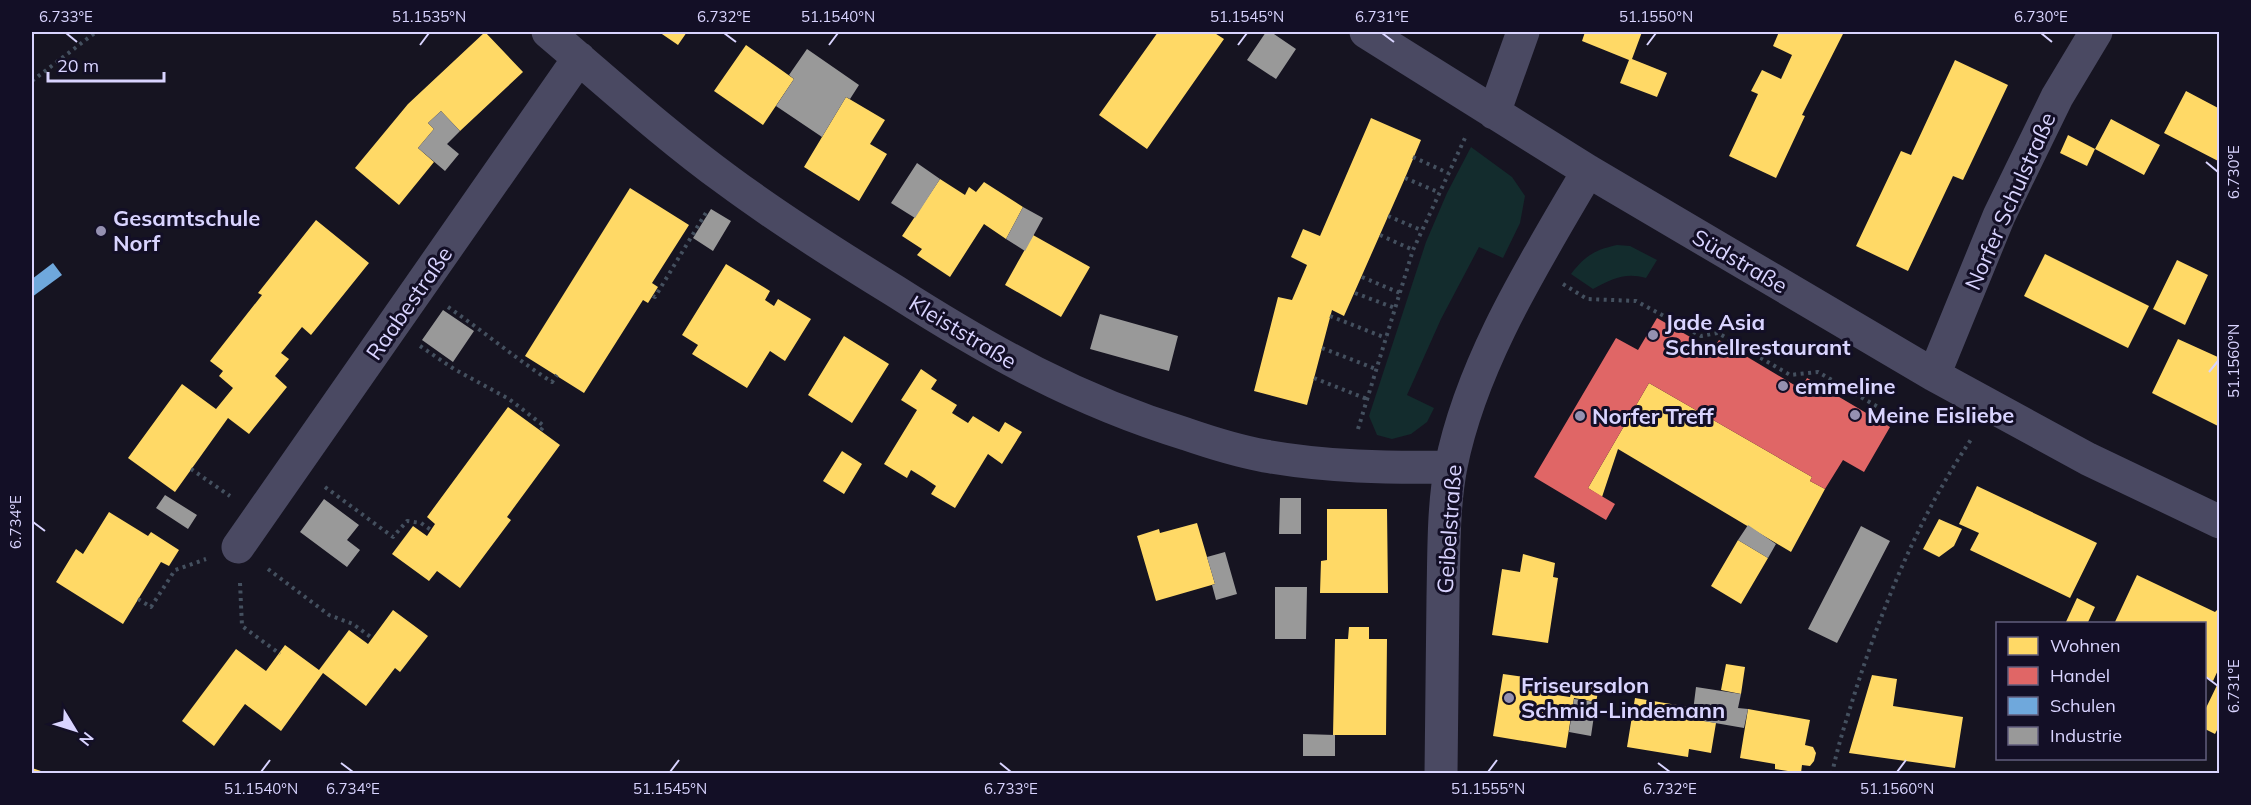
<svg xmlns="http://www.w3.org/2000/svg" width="2251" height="805" font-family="Mulish,sans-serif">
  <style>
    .green { fill: #132c2d }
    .homes { fill: #ffd966 }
    .shops { fill: #e06666 }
    .schools { fill: #6fa8dc }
    .industry { fill: #999 }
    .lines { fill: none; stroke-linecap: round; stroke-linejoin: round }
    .path { stroke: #44505f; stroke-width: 4; stroke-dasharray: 3 4.5; stroke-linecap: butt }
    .street { stroke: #4a4962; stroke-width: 33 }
    .ticks { fill: none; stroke: #d9d4ff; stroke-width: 2 }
    .poi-dot { fill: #9591b1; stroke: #130f26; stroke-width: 2 }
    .labels { text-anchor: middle; stroke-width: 6; stroke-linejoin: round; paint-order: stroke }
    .street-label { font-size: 22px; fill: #d9d4ff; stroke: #130f26 }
    .poi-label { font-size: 22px; font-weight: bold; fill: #d9d4ff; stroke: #130f26; text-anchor: start }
    .neatline { fill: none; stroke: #d9d4ff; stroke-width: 2 }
    .ticks-label { font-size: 15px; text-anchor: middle; fill: #d9d4ff }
  </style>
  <rect width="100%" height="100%" fill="#161421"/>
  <path class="green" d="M1471,147L1512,177L1525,196L1520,223L1503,258L1479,247L1441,319L1407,395L1434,408L1427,422L1411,434L1392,439L1377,435L1369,416L1426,242L1447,193Z
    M1617,245L1630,246L1657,260L1646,278C1625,272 1612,279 1593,289L1571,274C1585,256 1594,250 1617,245Z"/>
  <path class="homes" d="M485,32L523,72L460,131L441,111L428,123L434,129L418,148L434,162L399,205L355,168L408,104Z
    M659,32H687L678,45Z
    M1158,32H1213L1224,39L1147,149L1099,115Z
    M1585,32H1642L1632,59L1667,73L1657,97L1620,83L1629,60L1582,41Z
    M1779,32H1844L1802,115L1805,116L1776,178L1729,156L1758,94L1751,91L1762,70L1781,79L1792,55L1773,46Z
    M746,45L794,79L763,125L714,91Z
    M1955,60L2008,85L1963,180L1953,176L1908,271L1856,246L1901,151L1911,155Z
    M2186,91L2220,109V162L2164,133Z
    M846,97L885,120L870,144L887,154L859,201L804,167Z
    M1371,118L1421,140L1405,178L1344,316L1332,310L1307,405L1254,391L1278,297L1292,300L1307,265L1291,257L1303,229L1320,236Z
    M2111,119L2160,145L2144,175L2095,149Z
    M2068,135L2095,149L2087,166L2060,153Z
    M940,179L965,195L969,187L976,192L984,182L1023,207L1006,239L984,224L950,277L917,255L922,249L902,236Z
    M630,188L689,225L652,283L658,287L648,303L643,300L584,393L525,356Z
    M316,220L369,263L311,335L302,327L281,353L289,359L275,376L287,387L249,434L228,418L175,492L128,458L182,384L216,409L233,388L219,376L223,371L210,361L262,295L258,293Z
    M1033,235L1090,267L1061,317L1005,285Z
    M2045,254L2149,306L2128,348L2024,296Z
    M2177,260L2208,275L2185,325L2153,309Z
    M726,264L770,291L765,300L774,306L778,299L811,319L785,361L770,351L747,388L692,354L698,345L682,335Z
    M844,336L889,364L852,423L808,395Z
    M2178,339L2220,358V427L2152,393Z
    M921,369L937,380L931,389L957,405L952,413L968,423L973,416L999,432L1005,422L1022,432L1002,464L988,454L955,508L931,494L936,486L924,478L911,470L907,478L884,464L917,410L901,400Z
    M1649,383L1812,477L1810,481L1825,489L1791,552L1618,449L1602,497L1588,488Z
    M508,407L560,445L507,517L511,520L460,588L437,571L429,581L392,554L413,526L427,536L435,524L427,517Z
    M842,451L862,464L844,494L823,481Z
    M1977,486L2097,543L2070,598L1970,550L1979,533L1959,524Z
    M1327,509H1387L1388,593H1320L1321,561L1327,560Z
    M109,512L148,536L151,532L179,550L169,566L161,562L123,624L56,582L76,549L83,554Z
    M1939,519L1962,529L1954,546L1939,557L1923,549Z
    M1197,523L1215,584L1156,601L1137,536L1159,529L1160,533Z
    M1738,540L1768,558L1741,604L1711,586Z
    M1523,554L1555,563L1553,577L1558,578L1548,643L1492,635L1502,569L1520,572Z
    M2137,575L2215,612L2217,610L2220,611V666L2213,681L2205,677L2204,624H2114Z
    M2077,598L2095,607L2089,620L2087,624H2065Z
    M393,610L428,636L400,672L395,668L366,706L323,673L281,731L245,704L214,746L182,721L236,649L266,671L285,645L319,670L349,630L368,644Z
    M1349,627H1369V639H1387L1386,735H1333L1335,639H1348Z
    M1726,664L1745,667L1741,694L1721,690Z
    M1503,674L1531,678L1529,691L1570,697L1573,684L1599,688L1596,702L1574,698L1566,748L1493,736Z
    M1872,675L1897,679L1893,706L1963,717L1955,768L1849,753Z
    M2220,679V724L2215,734L2205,729V710Z
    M1635,698L1695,708L1692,719L1716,723L1711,753L1689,749L1688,757L1627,747Z
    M1748,709L1810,720L1805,745L1813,747L1816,753L1814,761L1810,766L1802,765L1801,773L1775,769V764L1740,758Z
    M32,768L47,773V774H32Z"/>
  <path class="shops" d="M1657,318L1713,350L1719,340L1801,389L1807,378L1890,427L1864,472L1843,460L1825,489L1810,481L1812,477L1649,383L1588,488L1615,504L1606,520L1534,477L1616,338L1638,350Z"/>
  <path class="schools" d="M53,263L62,275L32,297V279Z"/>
  <path class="industry" d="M1266,32H1271L1296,49L1276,79L1247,60Z
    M807,49L859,85L850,99L846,97L822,137L776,106L794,79L789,75Z
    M441,111L460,131L447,144L459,154L445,171L418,148L434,129L428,123Z
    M917,163L940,179L915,218L891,203Z
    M1023,207L1043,218L1025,251L1006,239Z
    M711,209L731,221L713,251L693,238Z
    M443,310L474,331L453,362L422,340Z
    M1100,314L1178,336L1169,371L1090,349Z
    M165,495L197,515L188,529L156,508Z
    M1280,498H1301V534H1279Z
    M324,499L359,525L347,540L360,550L347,567L300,532Z
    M1748,525L1776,544L1768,558L1738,540Z
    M1861,526L1890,541L1837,643L1808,629Z
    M1225,552L1237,594L1216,600L1212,585L1215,584L1207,557Z
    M1275,587H1307L1306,639H1275Z
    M1696,687L1741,694L1738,708L1748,709L1744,728L1692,719Z
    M1574,699L1596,702L1591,736L1569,732Z
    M1303,734L1335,735V756H1303Z"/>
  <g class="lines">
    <path class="path" d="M32,81L96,32
      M1413,157L1448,173
      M1405,178L1438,192
      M1388,216L1421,230
      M1380,235L1413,250
      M1362,277L1400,293
      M1563,284L1587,299L1636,301L1701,336L1718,333L1790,375L1818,372L1907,424
      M1355,293L1395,308
      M653,296L655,297L707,211
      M448,307C483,331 516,359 552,382L557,375
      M1330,316L1386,338
      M420,346L454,369L509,399L544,426L540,431
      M1322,348L1376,369
      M1314,378L1367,399
      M1358,429L1413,250L1465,138
      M191,469L230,496
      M325,487L393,537L407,521L421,523L431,530
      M268,569L329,615L353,624L372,638
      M240,583L242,626L280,654
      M138,599L151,607L175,570L206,559
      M1832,774C1838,744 1848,715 1857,686C1885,600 1921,513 1972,438"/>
    <path class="street" d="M548,32C607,82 665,135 727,180C781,220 838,256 895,291C989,351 1078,401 1186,434C1212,443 1238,451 1265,456C1326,467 1389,468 1451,467
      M1366,32L1588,171L1934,375L2088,459L2220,522
      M1494,113L1523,32
      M1934,375L1999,216L2057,97L2096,32
      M238,547L579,58
      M1441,774C1442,715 1442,656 1443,597C1444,554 1443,507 1451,466C1472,361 1535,262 1588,171"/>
  </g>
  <path class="ticks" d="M66,33L77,42M724,33L736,42M1382,33L1394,42M2041,33L2052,42M420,45L429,33M829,45L838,33M1238,45L1247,33M1647,45L1656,33M2206,162L2218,172M2209,372L2218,361M33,522L45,531M2206,677L2218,686M341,763L353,772M1000,763L1011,772M1658,763L1670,772M261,772L270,760M670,772L679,760M1488,772L1497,760M1897,772L1906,760"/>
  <g class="poi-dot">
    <circle cx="101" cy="231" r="6"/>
    <circle cx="1653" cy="335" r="6"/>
    <circle cx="1783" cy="386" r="6"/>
    <circle cx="1855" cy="415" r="6"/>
    <circle cx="1580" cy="416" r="6"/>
    <circle cx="1509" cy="698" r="6"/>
  </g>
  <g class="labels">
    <g class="street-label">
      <text transform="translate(2010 201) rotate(-66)" y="8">Norfer Schulstraße</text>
      <text transform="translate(1740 261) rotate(30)" y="8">Südstraße</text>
      <text transform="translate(409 303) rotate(-55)" y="8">Raabestraße</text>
      <text transform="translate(963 332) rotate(31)" y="8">Kleiststraße</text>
      <text transform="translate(1449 529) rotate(-86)" y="8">Geibelstraße</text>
    </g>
    <g class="poi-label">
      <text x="113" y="226">Gesamtschule<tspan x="113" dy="25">Norf</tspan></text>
      <text x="1665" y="330">Jade Asia<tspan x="1665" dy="25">Schnellrestaurant</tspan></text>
      <text x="1795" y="394">emmeline</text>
      <text x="1867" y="423">Meine Eisliebe</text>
      <text x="1592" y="424">Norfer Treff</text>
      <text x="1521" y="693">Friseursalon<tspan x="1521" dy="25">Schmid-Lindemann</tspan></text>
    </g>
  </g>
  <rect width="2251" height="805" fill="none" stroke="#130f26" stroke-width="66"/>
  <rect x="1996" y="622" width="210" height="138" fill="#130f26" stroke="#625e7d" stroke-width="1.5"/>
  <rect x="2008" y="637" width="30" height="18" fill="#ffd966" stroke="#625e7d" stroke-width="1.5"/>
  <text x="2050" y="652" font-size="18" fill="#d9d4ff">Wohnen</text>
  <rect x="2008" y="667" width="30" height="18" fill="#e06666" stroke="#625e7d" stroke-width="1.5"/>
  <text x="2050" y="682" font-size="18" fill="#d9d4ff">Handel</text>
  <rect x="2008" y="697" width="30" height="18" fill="#6fa8dc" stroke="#625e7d" stroke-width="1.5"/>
  <text x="2050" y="712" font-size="18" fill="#d9d4ff">Schulen</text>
  <rect x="2008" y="727" width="30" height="18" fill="#999999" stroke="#625e7d" stroke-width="1.5"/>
  <text x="2050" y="742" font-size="18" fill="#d9d4ff">Industrie</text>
  <g transform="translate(75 730) rotate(128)" stroke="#130f26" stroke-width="4.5" paint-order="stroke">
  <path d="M0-4.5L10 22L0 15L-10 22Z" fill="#d9d4ff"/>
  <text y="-9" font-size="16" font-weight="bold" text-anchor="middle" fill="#d9d4ff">N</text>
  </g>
  <path d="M48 72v9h116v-9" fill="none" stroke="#d9d4ff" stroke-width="3"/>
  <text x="57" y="72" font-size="18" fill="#d9d4ff" stroke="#130f26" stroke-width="4.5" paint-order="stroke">20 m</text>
  <rect x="33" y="33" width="2185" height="739" class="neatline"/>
  <g class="ticks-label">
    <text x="66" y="22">6.733°E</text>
    <text x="429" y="22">51.1535°N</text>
    <text x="724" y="22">6.732°E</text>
    <text x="838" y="22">51.1540°N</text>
    <text x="1247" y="22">51.1545°N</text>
    <text x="1382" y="22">6.731°E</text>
    <text x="1656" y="22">51.1550°N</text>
    <text x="2041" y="22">6.730°E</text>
    <text transform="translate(2234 172) rotate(-90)" y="5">6.730°E</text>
    <text transform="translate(2234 361) rotate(-90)" y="5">51.1560°N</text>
    <text transform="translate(16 522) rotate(-90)" y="5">6.734°E</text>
    <text transform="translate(2234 686) rotate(-90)" y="5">6.731°E</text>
    <text x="261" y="794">51.1540°N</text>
    <text x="353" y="794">6.734°E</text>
    <text x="670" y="794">51.1545°N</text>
    <text x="1011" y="794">6.733°E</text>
    <text x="1488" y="794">51.1555°N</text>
    <text x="1670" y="794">6.732°E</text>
    <text x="1897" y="794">51.1560°N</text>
  </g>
</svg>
